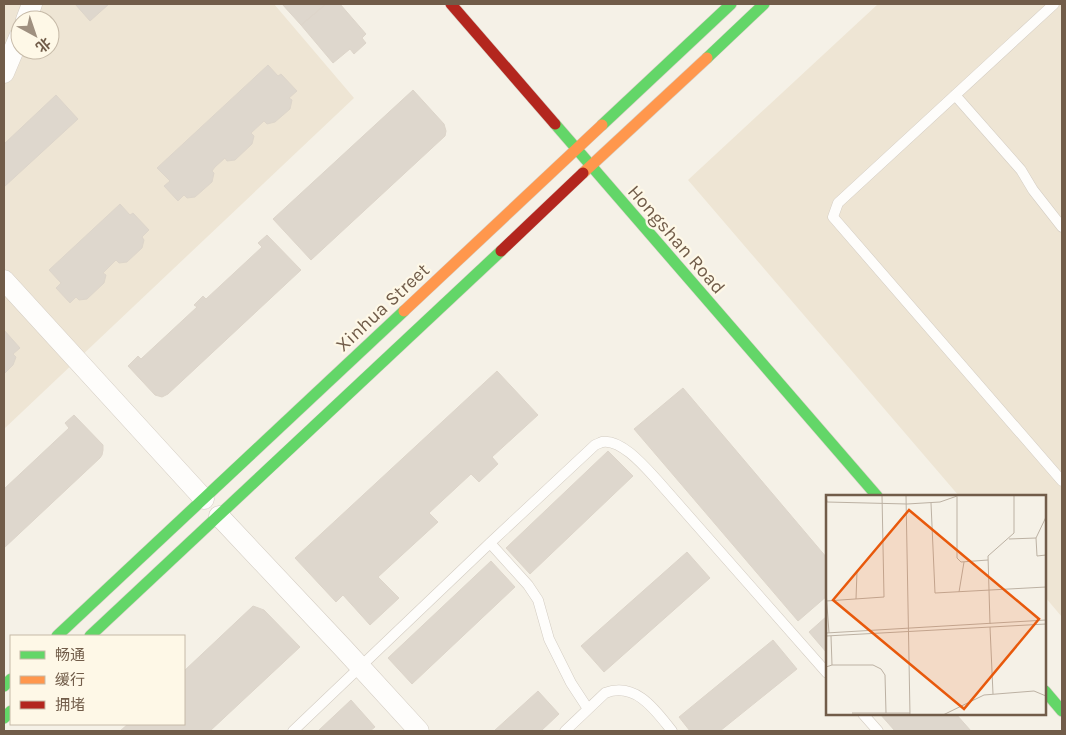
<svg xmlns="http://www.w3.org/2000/svg" width="1066" height="735" font-family="Karla,'Noto Sans SC',sans-serif">
  <style>
    .residential { fill: #eee5d4; fill-rule: evenodd }
    .building { fill: #ded7cd; stroke: #ddd5ca }
    .lines { fill: none; stroke-linecap: round; stroke-linejoin: round }
    .lane-casing { stroke: #d3ccc2; stroke-width: 11 }
    .street-casing { stroke: #d3ccc2; stroke-width: 21 }
    .fast-casing { stroke: #d5cec4; stroke-width: 12 }
    .slow-casing { stroke: #d5cec4; stroke-width: 12 }
    .jam-casing { stroke: #d5cec4; stroke-width: 12 }
    .lane { stroke: #fefdfb; stroke-width: 10 }
    .street { stroke: #fefdfb; stroke-width: 20 }
    .fast { stroke: #63d668; stroke-width: 11 }
    .slow { stroke: #ff974d; stroke-width: 11 }
    .jam { stroke: #b3261e; stroke-width: 11 }
    .labels { text-anchor: middle; stroke-width: 4.5; stroke-linejoin: round; paint-order: stroke }
    .street-label { font-size: 19px; fill: #715c49; stroke: #fef8e7 }
    .inset-road { fill: none; stroke: #bcb1a3; stroke-width: 1 }
    .view { fill: #e8590c; fill-opacity: 0.15; stroke: #e8590c; stroke-width: 2.5 }
    .inset-edge { fill: none; stroke: #715c49; stroke-width: 2.5 }
  </style>
  <rect width="100%" height="100%" fill="#f5f1e7"/>
  <path class="residential" d="M4,4H274L354,98L4,429ZM20,20H50V50H20Z
    M878,4H1062V617L1045,597V496H959L688,180Z"/>
  <path class="building" d="M75,4H109L90,21Z
    M282,4H326L301,25Z
    M326,4H340L366,34L362,38L366,43L354,54L350,49L333,63L301,25Z
    M268,65L278,76L281,74L297,91L289,98L292,100L290,109L275,122L267,124L264,121L251,133L254,136L252,144L235,160L227,161L225,158L215,167L212,171L214,173L212,182L195,197L187,198L184,195L178,201L164,186L170,181L157,168Z
    M413,90L444,124L446,131L445,136L311,260L273,219Z
    M56,95L78,119L4,187V144Z
    M120,204L130,215L133,213L149,230L142,237L144,240L142,248L127,262L119,263L116,260L103,273L106,275L104,283L87,299L79,300L76,297L70,303L56,288L61,283L49,270Z
    M267,235L301,270L168,394L162,397L155,395L128,366L138,356L141,359L197,307L194,305L203,296L206,299L262,247L258,243Z
    M4,330L20,348L13,354L16,357L13,365L4,374Z
    M497,371L538,415L492,457L498,464L479,482L471,474L429,513L438,522L378,577L399,598L370,625L343,595L336,602L295,558Z
    M683,388L827,558V596L798,621L634,429Z
    M74,415L103,445V450L102,455L100,458L4,548V489L69,428L65,423Z
    M608,451L633,476L530,574L506,548Z
    M687,552L710,578L604,672L581,646Z
    M491,561L515,587L412,684L388,658Z
    M253,606L264,610L300,647L210,731H120L128,724H184V671Z
    M827,616V653L809,632Z
    M773,640L797,669L720,731H690L679,717Z
    M538,691L559,714L541,731H494Z
    M351,700L375,727L370,731H318Z
    M880,714H956L971,731H895Z"/>
  <g class="lines">
    <g class="lane-casing">
      <path id="lane" d="M1054,4L838,203L833,217L1062,481
        M955,95L1021,170L1033,190L1062,227
        M490,543L528,585L538,600L549,639L571,683L588,709
        M863,714L878,731
        M293,731L490,543L595,445C597,444 600,443 602,442C621,438 646,468 657,480L827,673
        M565,731L605,693C636,681 656,711 672,731"/>
    </g>
    <g class="street-casing">
      <path id="street" d="M26,20L32,4
        M4,73L20,35
        M4,280L204,499
        M219,516L344,649L419,731"/>
    </g>
    <g class="fast-casing">
      <path id="fast" d="M707,58L764,4
        M555,124L877,496
        M602,125L731,4
        M57,636L404,311
        M90,636L501,251
        M4,686L11,679
        M1045,691L1062,711
        M4,718L11,711"/>
    </g>
    <g class="slow-casing">
      <path id="slow" d="M583,173L707,58
        M404,311L602,125"/>
    </g>
    <g class="jam-casing">
      <path id="jam" d="M451,4L555,124
        M501,251L583,173"/>
    </g>
    <use href="#lane" class="lane"/>
    <use href="#street" class="street"/>
    <use href="#fast" class="fast"/>
    <use href="#slow" class="slow"/>
    <use href="#jam" class="jam"/>
  </g>
  <g class="labels">
    <g class="street-label">
      <text transform="translate(677 239) rotate(49)" y="7">Hongshan Road</text>
      <text transform="translate(382 307) rotate(-43)" y="7">Xinhua Street</text>
    </g>
  </g>
  <g transform="translate(826 495)">
    <rect width="220" height="220" fill="#f5f1e7"/>
    <path class="inset-road" d="M0,0L1,7L81,9L114,7L134,0M80,0L84,220M131,2V63L135,67L162,65M105,8L109,98L220,92M210,43L211,61L220,60M183,44L210,43L220,22M0,96L3,138M133,97L138,67M30,104L31,76M0,106L58,102L56,0M164,129L162,61L188,38V0M164,132L167,199M0,138L220,125M0,141L220,129M6,170H47L55,174L59,180L60,218M0,172L6,170L5,141M26,218H84M117,220L158,200L208,196L220,201"/>
    <path class="view" d="M83,15L213,124L138,214L7,105Z"/>
    <rect width="220" height="220" class="inset-edge"/>
  </g>
  <rect width="1066" height="735" fill="none" stroke="#715c49" stroke-width="10"/>
  <rect x="10" y="635" width="175" height="90" fill="#fef8e7" stroke="#c6baa8"/>
  <rect x="20" y="651" width="25" height="8" fill="#63d668" stroke="#c6baa8"/>
  <text x="55" y="660" font-size="15" fill="#715c49">畅通</text>
  <rect x="20" y="676" width="25" height="8" fill="#ff974d" stroke="#c6baa8"/>
  <text x="55" y="685" font-size="15" fill="#715c49">缓行</text>
  <rect x="20" y="701" width="25" height="8" fill="#b3261e" stroke="#c6baa8"/>
  <text x="55" y="710" font-size="15" fill="#715c49">拥堵</text>
  <g transform="translate(35 35) rotate(140)"><circle r="24" fill="#fef8e7" stroke="#c6baa8"/>
  <path d="M0-4L9 19L0 12L-9 19Z" fill="#9f9080"/>
  <text y="-8" font-size="14" font-weight="bold" text-anchor="middle" fill="#715c49">北</text>
  </g>
</svg>
